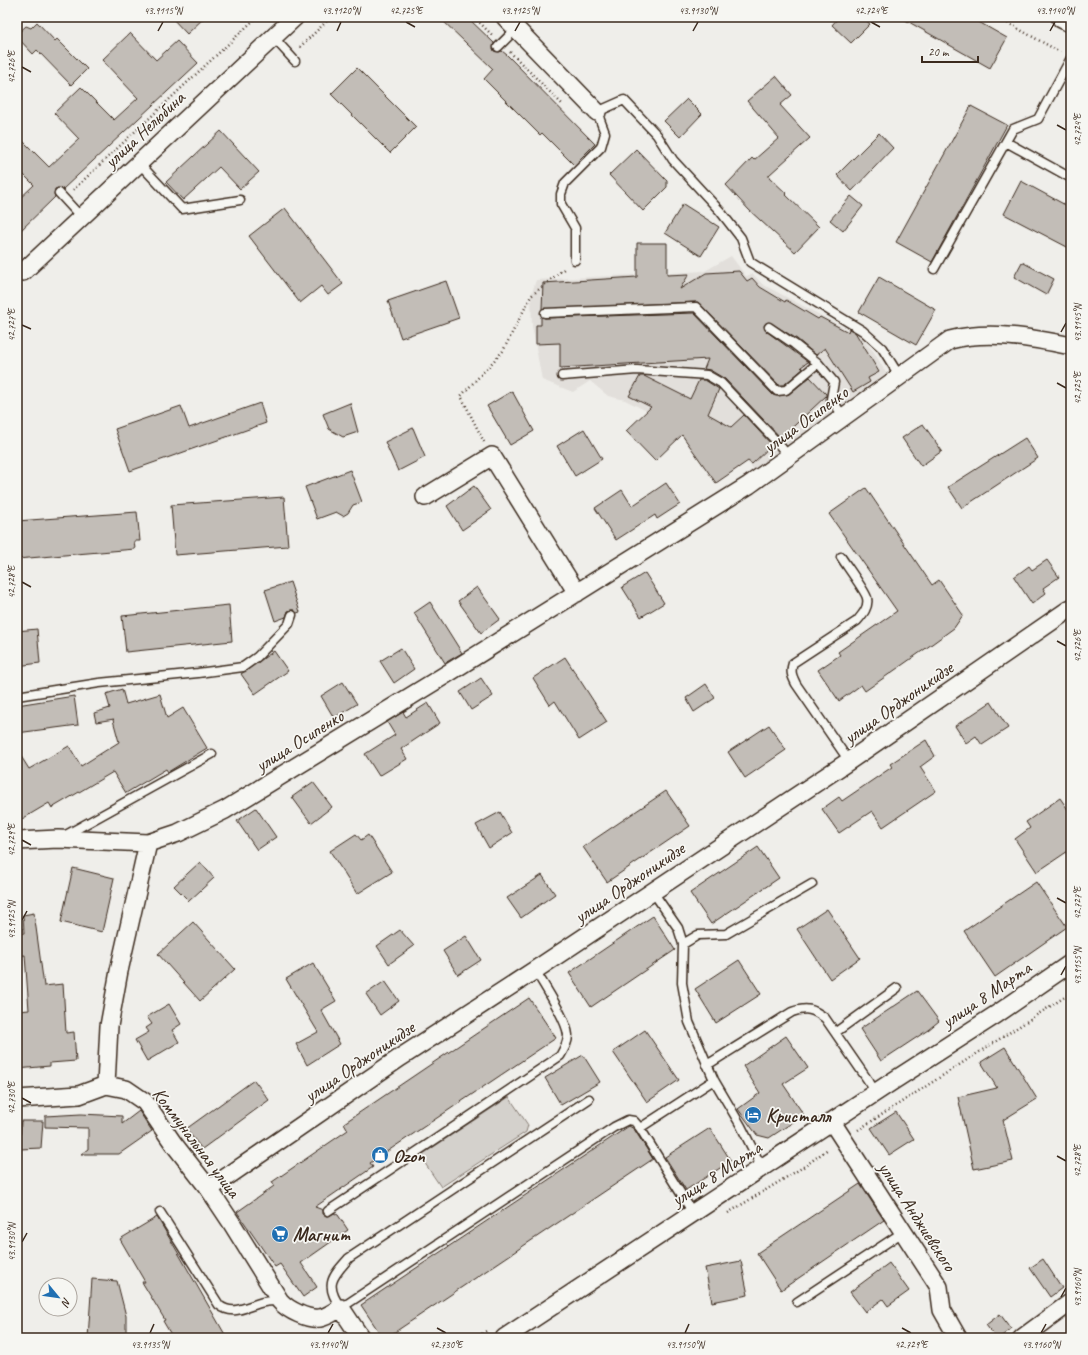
<svg xmlns="http://www.w3.org/2000/svg" width="1088" height="1355" font-family="Caveat,sans-serif">
  <style>
    .built { fill: #e2dfdb }
    .green { fill: #d4d1cc; stroke: #887e75 }
    .building { fill: #c2bdb7; stroke: #3b2a1e }
    .lines { fill: none; stroke-linecap: round; stroke-linejoin: round }
    .lane-casing { stroke: #3b2a1e; stroke-width: 11 }
    .street-casing { stroke: #3b2a1e; stroke-width: 20 }
    .secondary-casing { stroke: #3b2a1e; stroke-width: 25 }
    .path { stroke: #3b2a1e; stroke-width: 2.5; stroke-dasharray: 1 3; stroke-linecap: butt }
    .lane { stroke: #f6f6f2; stroke-width: 8 }
    .street { stroke: #f6f6f2; stroke-width: 17 }
    .secondary { stroke: #f6f6f2; stroke-width: 22 }
    .ticks { fill: none; stroke: #3b2a1e; stroke-width: 1.5 }
    .labels { text-anchor: middle; stroke-width: 3.5; stroke-linejoin: round; paint-order: stroke }
    .street-label { font-size: 19px; fill: #3b2a1e; stroke: #f6f6f2 }
    .poi-label { font-size: 19px; font-weight: bold; fill: #3b2a1e; stroke: #f6f6f2; text-anchor: start }
    .neatline { fill: none; stroke: #3b2a1e; stroke-width: 1.5 }
    .ticks-label { font-size: 10px; text-anchor: middle; fill: #3b2a1e }
  </style>
  <rect width="100%" height="100%" fill="#efeeea"/>
  <filter id="ink" filterUnits="userSpaceOnUse"><feTurbulence type="fractalNoise" baseFrequency=".025" numOctaves="2"/><feDisplacementMap in="SourceGraphic" scale="8" xChannelSelector="R" yChannelSelector="G"/><feConvolveMatrix kernelMatrix="1 2 1 2 8 2 1 2 1" color-interpolation-filters="sRGB"/></filter>
  <g filter="url(#ink)">
    <path class="built" d="M731,256L746,276L753,274L762,284L861,337L874,352L886,373L756,471L725,441L680,428L625,400L608,396L590,381L573,392L542,380L532,326L531,296L536,280L705,271Z"/>
    <path class="green" d="M509,1097L528,1125L526,1132L441,1187L420,1156Z"/>
    <path class="building" d="M171,17H205L187,34Z
      M439,17H467L494,43L493,48L494,51L499,52L502,51L507,55L595,144L574,165L542,133L540,135L484,79L493,69Z
      M839,17H862L870,24L851,43L832,25Z
      M900,17H970L1007,38L990,68Z
      M37,22L55,41L57,39L87,69L71,85L37,50L33,54L17,37V34L26,26L31,28Z
      M130,33L156,60L177,41L198,63L63,189L58,188L55,189L54,194L55,197L17,234V201L34,185L17,168V135L49,167L79,139L54,113L81,87L114,120L138,98L102,60Z
      M357,68L416,127L390,153L331,94Z
      M776,76L792,95L780,105L810,138L769,175V177L787,194L786,195L819,227L795,252L749,210L726,185L752,158L754,160L779,138L747,101Z
      M687,99L702,114L680,137L664,121Z
      M971,106L1007,125L932,262L896,242Z
      M221,131L259,172L240,189L219,167L183,200L166,182Z
      M879,133L893,148L852,191L837,175Z
      M636,149L667,181V187L643,211L609,175Z
      M1021,181L1071,208V249L1004,214Z
      M851,196L863,206L843,231L830,220Z
      M683,204L719,227L701,256L665,233Z
      M285,208L343,284L328,295L321,286L300,303L249,236Z
      M637,243H667V275L689,274L680,289L706,273L739,271L747,281L752,278L760,287L785,302L786,300L818,319L820,317L848,332L849,329L855,332L879,372L868,378L870,382L853,392L825,348L816,355L797,339L769,322L765,324L764,326L766,331L808,362L801,367L803,369L784,385H779L698,302L542,309L543,283L637,277Z
      M1022,262L1054,279L1046,295L1014,277Z
      M879,277L936,310L916,345L859,312Z
      M446,281L459,318L401,338L388,301Z
      M694,313L773,395L778,396L789,394L810,377L826,394V396L781,438L725,379L710,370L704,369L708,359L560,368V343L536,344V325H541V317L545,318Z
      M640,376H644L690,399L699,380H705L719,389L708,414L731,427L744,415L772,445L752,464L748,461L716,483L682,435L655,461L626,431L651,407L629,396Z
      M512,391L534,431L510,445L487,406Z
      M260,403L266,423L130,471L115,429L181,406L189,428Z
      M350,403L358,432L343,437L329,429L323,414Z
      M923,424L942,451L921,466L902,438Z
      M413,428L425,457L398,471L385,442Z
      M584,429L602,459L575,476L557,446Z
      M1025,438L1038,458L962,508L948,487Z
      M350,470L362,502L353,505L348,513L343,516L336,512L317,519L305,487Z
      M666,483L680,504L657,519L655,515L616,540L595,508L622,490L632,506Z
      M474,486L491,510L462,530L447,506Z
      M866,488L932,585L939,580L963,615L954,628L925,649L865,691L861,685L839,701L818,670L840,655L838,652L897,611L829,514Z
      M284,497L288,546L175,555L171,505Z
      M137,512L140,541H134L135,549L17,559V521Z
      M1047,560L1059,577L1043,588L1046,593L1032,604L1014,577L1029,566L1032,570Z
      M645,573L664,603L641,617L622,587Z
      M290,582L300,612L297,613L294,610H291L288,611L286,617L275,621L265,590Z
      M477,587L500,619L481,633L458,601Z
      M430,602L462,653L445,663L414,613Z
      M229,605L232,641L126,652L122,616Z
      M37,629L40,663L17,666V631Z
      M401,648L414,669L394,683L380,661Z
      M274,651L288,671L255,694L241,674Z
      M565,657L607,722L579,740L555,701L550,705L533,678Z
      M481,678L493,696L471,710L460,692Z
      M343,682L357,704L334,718L321,696Z
      M706,684L715,698L694,712L686,698Z
      M122,689L126,704L160,694L167,718L183,708L207,748L168,772L166,769L126,793L113,772L52,808L49,803L17,822V750L29,769L69,746L81,766L119,742L113,720L114,719L96,722L94,713L110,708L106,694Z
      M74,696L78,725L17,733V705Z
      M991,702L1008,728L982,745L976,736L966,743L955,726Z
      M428,703L440,723L401,749L407,759L379,776L365,754L395,735L387,722L403,712L406,717Z
      M769,725L786,750L745,778L728,752Z
      M926,740L935,756L920,767L936,791L883,827L872,811L839,833L822,809L839,797L842,801L892,767L890,764Z
      M313,782L332,807L311,823L292,797Z
      M666,791L690,826L607,882L583,847Z
      M1060,798L1071,814V849L1037,872L1015,839L1030,828L1026,822Z
      M256,808L276,837L257,850L237,821Z
      M500,812L512,833L489,848L476,825Z
      M356,834L361,840L368,835L392,872L357,894L330,851Z
      M758,847L779,878L711,924L690,893Z
      M200,862L214,878L189,901L174,886Z
      M73,868L114,878L102,932L61,922Z
      M542,875L555,894L521,918L507,898Z
      M1036,882L1067,927L995,977L964,931Z
      M827,909L860,958L830,979L797,929Z
      M34,913L44,986L63,984L66,1033L74,1032L76,1061L50,1063V1066L17,1069V1049H22L19,1011L29,1010L25,955L17,956V934L24,933L23,915Z
      M653,916L675,950L591,1007L569,973Z
      M193,922L235,969L200,1001L158,954Z
      M400,930L414,946L389,964L377,946Z
      M466,936L481,960L458,975L443,951Z
      M739,960L761,994L716,1023L695,989Z
      M313,963L336,1001L321,1010L340,1044L307,1065L296,1044L318,1032L286,979Z
      M385,981L399,1001L380,1015L366,994Z
      M917,991L939,1021L928,1030L881,1061L860,1029Z
      M529,998L556,1038L370,1163L373,1167L315,1207L323,1210V1214L326,1216H329L334,1213L338,1215L348,1230L301,1263L317,1287L303,1297L280,1264L275,1267L237,1212L274,1186L272,1182L348,1130L344,1123Z
      M169,1004L181,1024L172,1030L179,1042L147,1061L135,1040L149,1032L146,1028L152,1024L147,1017Z
      M645,1030L679,1080L647,1102L613,1052Z
      M786,1036L808,1068L783,1084L804,1115L769,1138L757,1135L738,1109L760,1093L743,1066Z
      M1005,1047L1037,1099L1003,1120L1013,1161L974,1169L958,1097L997,1088L981,1062Z
      M583,1055L600,1082L561,1105L545,1078Z
      M254,1080L269,1100L202,1149L186,1129Z
      M139,1111L152,1131L119,1154H81L88,1149V1128L45,1127V1116L81,1114L122,1116V1124Z
      M896,1112L914,1139L889,1155L871,1128Z
      M21,1121H43L41,1148L20,1149Z
      M629,1126L634,1129L653,1159L386,1338H383L361,1305Z
      M710,1128L731,1161L686,1190L665,1157Z
      M860,1184L884,1220L781,1290L757,1253Z
      M157,1217L180,1256L227,1338H173L163,1321L165,1320L142,1282H145L120,1239Z
      M1043,1259L1062,1288L1050,1297L1030,1268Z
      M741,1261L748,1295L712,1302L705,1268Z
      M889,1263L909,1291L888,1306L883,1299L865,1312L850,1292Z
      M92,1279L117,1281L126,1316V1338H88Z
      M1000,1314L1011,1329L999,1338H996L986,1325Z"/>
    <g class="lines">
      <g class="lane-casing">
        <path id="lane" d="M273,37L295,61
          M498,47L516,29
          M1006,142L1071,178
          M139,163L182,209L240,200
          M59,193L81,217
          M575,260V228L561,204V194L565,183L601,147L605,133L597,112L624,100L657,135L673,160L720,211L741,238L750,262L863,331L882,348L900,377
          M934,269L1013,129L1038,119L1071,58
          M545,313L696,307L774,388L777,391L786,390L818,363
          M769,327L794,344L818,363L834,382L831,399L844,417
          M562,376L637,370L707,375L721,383L777,442L789,457
          M841,557C846,565 866,592 867,598C869,607 863,614 857,621L793,663C790,672 792,676 796,684L849,761
          M17,696L99,683L198,673L243,667L257,657L289,624L292,615
          M64,836L212,754
          M653,892L678,928L683,944L682,983L689,1022L714,1080L741,1126L762,1168
          M683,944L698,935L726,934L812,884
          M836,1032L897,988
          M707,1065L792,1012C807,1007 813,1009 825,1018L876,1092
          M589,1099L349,1258C332,1277 324,1285 341,1308L614,1127L628,1120L634,1121L640,1128L714,1080
          M640,1128L693,1213
          M328,1211L560,1056C564,1049 568,1043 568,1035C567,1020 544,985 535,970
          M160,1212L219,1305C234,1317 248,1305 264,1302C269,1301 275,1301 280,1301
          M797,1302L903,1232"/>
      </g>
      <g class="street-casing">
        <path id="street" d="M505,17L597,112
          M23,272L295,17
          M425,497L492,456L577,593
          M17,841L58,839L148,843L178,833L225,810L442,677L749,485L950,340C989,330 1032,338 1071,346
          M148,843L119,971L109,1026L106,1085L126,1089L145,1102L173,1143L209,1189L231,1222L280,1301C288,1310 308,1320 320,1318C327,1317 335,1311 341,1308L361,1338
          M17,1099L79,1095L106,1085
          M832,1122L939,1287L942,1310L958,1338
          M209,1189L401,1057L535,970L849,761L1071,608
          M504,1338L893,1081L997,1014L1071,963
          M1022,1338L1071,1302"/>
      </g>
      <g class="secondary-casing">
        <path id="secondary" d="M1063,17L1071,21"/>
      </g>
      <path class="path" d="M474,17L492,35
        M997,17L1060,52
        M300,47L331,17
        M510,52L562,104
        M73,190L257,17
        M484,442L461,396L503,351L531,296L565,268
        M858,1130L1071,993
        M728,1213L805,1166L828,1149
        M475,1338L488,1330"/>
      <use href="#lane" class="lane"/>
      <use href="#street" class="street"/>
      <use href="#secondary" class="secondary"/>
    </g>
  </g>
  <path class="ticks" d="M406,22L415,27M871,22L880,27M158,31L163,22M337,31L341,22M515,31L520,22M693,31L698,22M1050,31L1055,22M22,67L31,72M1057,125L1066,130M22,325L31,329M1061,332L1066,323M1057,383L1066,388M22,582L31,587M1057,641L1066,646M22,840L31,845M1057,898L1066,903M22,920L27,911M1061,975L1066,966M22,1098L31,1103M1057,1156L1066,1161M22,1242L27,1233M1061,1297L1066,1288M437,1328L446,1333M902,1328L911,1333M150,1333L154,1324M328,1333L333,1324M685,1333L689,1324M1041,1333L1046,1324"/>
  <defs>
    <g id="hotel-disc" transform="scale(0.9)"><circle r="9.5" fill="#1f6fb2" stroke="#f6f6f2"/><path d="M-6-4.5h1.5V1H6V5H4.5V3h-9V5H-6ZM-4 0a1.8 1.8 0 1 1 3.6 0ZM.5 0V-2.5h3Q6-2.5 6 0Z" fill="#fff"/></g>
    <g id="shop-disc" transform="scale(0.9)"><circle r="9.5" fill="#1f6fb2" stroke="#f6f6f2"/><path d="M-5-2.5h2.3a2.7 3.5 0 0 1 5.4 0H5L5.5 6h-11ZM-1.5-2.5h3a1.5 2.3 0 0 0-3 0Z" fill="#fff"/></g>
    <g id="supermarket-disc" transform="scale(0.9)"><circle r="9.5" fill="#1f6fb2" stroke="#f6f6f2"/><path d="M-6-5.5h2.5l.6 2H6L4.5 2H-2.5L-4.4-4H-6ZM-1.5 3.2a1.3 1.3 0 1 0 .1 0ZM3 3.2a1.3 1.3 0 1 0 .1 0Z" fill="#fff"/></g>
  </defs>
  <g fill-rule="evenodd">
    <use href="#hotel-disc" x="753" y="1115"/>
    <use href="#shop-disc" x="380" y="1155"/>
    <use href="#supermarket-disc" x="280" y="1234"/>
  </g>
  <g class="labels">
    <g class="street-label">
      <text transform="translate(144 129) rotate(-43)" y="7">улица Нелюбина</text>
      <text transform="translate(805 419) rotate(-36)" y="7">улица Осипенко</text>
      <text transform="translate(898 702) rotate(-35)" y="7">улица Орджоникидзе</text>
      <text transform="translate(299 740) rotate(-32)" y="7">улица Осипенко</text>
      <text transform="translate(629 882) rotate(-34)" y="7">улица Орджоникидзе</text>
      <text transform="translate(986 994) rotate(-34)" y="7">улица 8 Марта</text>
      <text transform="translate(359 1061) rotate(-34)" y="7">улица Орджоникидзе</text>
      <text transform="translate(197 1142) rotate(53)" y="7">Коммунальная улица</text>
      <text transform="translate(716 1173) rotate(-33)" y="7">улица 8 Марта</text>
      <text transform="translate(918 1216) rotate(57)" y="7">улица Анджиевского</text>
    </g>
    <g class="poi-label">
      <text x="766" y="1122">Кристалл</text>
      <text x="393" y="1162">Ozon</text>
      <text x="293" y="1241">Магнит</text>
    </g>
  </g>
  <rect width="1088" height="1355" fill="none" stroke="#f6f6f2" stroke-width="44"/>
  <g transform="translate(58 1297) rotate(119)"><circle r="19" fill="#f6f6f2" stroke="#aba49d"/>
  <path d="M0-3L7 15L0 10L-7 15Z" fill="#1f6fb2"/>
  <text y="-6" font-size="11" font-weight="bold" text-anchor="middle" fill="#3b2a1e">N</text>
  </g>
  <path d="M922 56v6h56v-6" fill="none" stroke="#3b2a1e" stroke-width="2"/>
  <text x="928" y="56" font-size="12" fill="#3b2a1e" stroke="#f6f6f2" stroke-width="3" paint-order="stroke">20 m</text>
  <rect x="22" y="22" width="1044" height="1311" class="neatline"/>
  <g class="ticks-label">
    <text x="163" y="14">43.9115°N</text>
    <text x="341" y="14">43.9120°N</text>
    <text x="406" y="14">42.725°E</text>
    <text x="520" y="14">43.9125°N</text>
    <text x="698" y="14">43.9130°N</text>
    <text x="871" y="14">42.724°E</text>
    <text x="1055" y="14">43.9140°N</text>
    <text transform="translate(11 67) rotate(-90)" y="4">42.726°E</text>
    <text transform="translate(1077 130) rotate(-90)" y="4">42.724°E</text>
    <text transform="translate(1077 323) rotate(-90)" y="4">43.9145°N</text>
    <text transform="translate(11 325) rotate(-90)" y="4">42.727°E</text>
    <text transform="translate(1077 388) rotate(-90)" y="4">42.725°E</text>
    <text transform="translate(11 582) rotate(-90)" y="4">42.728°E</text>
    <text transform="translate(1077 646) rotate(-90)" y="4">42.726°E</text>
    <text transform="translate(11 840) rotate(-90)" y="4">42.729°E</text>
    <text transform="translate(1077 903) rotate(-90)" y="4">42.727°E</text>
    <text transform="translate(11 920) rotate(-90)" y="4">43.9125°N</text>
    <text transform="translate(1077 966) rotate(-90)" y="4">43.9155°N</text>
    <text transform="translate(11 1098) rotate(-90)" y="4">42.730°E</text>
    <text transform="translate(1077 1161) rotate(-90)" y="4">42.728°E</text>
    <text transform="translate(11 1242) rotate(-90)" y="4">43.9130°N</text>
    <text transform="translate(1077 1288) rotate(-90)" y="4">43.9160°N</text>
    <text x="150" y="1348">43.9135°N</text>
    <text x="328" y="1348">43.9140°N</text>
    <text x="446" y="1348">42.730°E</text>
    <text x="685" y="1348">43.9150°N</text>
    <text x="911" y="1348">42.729°E</text>
    <text x="1041" y="1348">43.9160°N</text>
  </g>
</svg>
